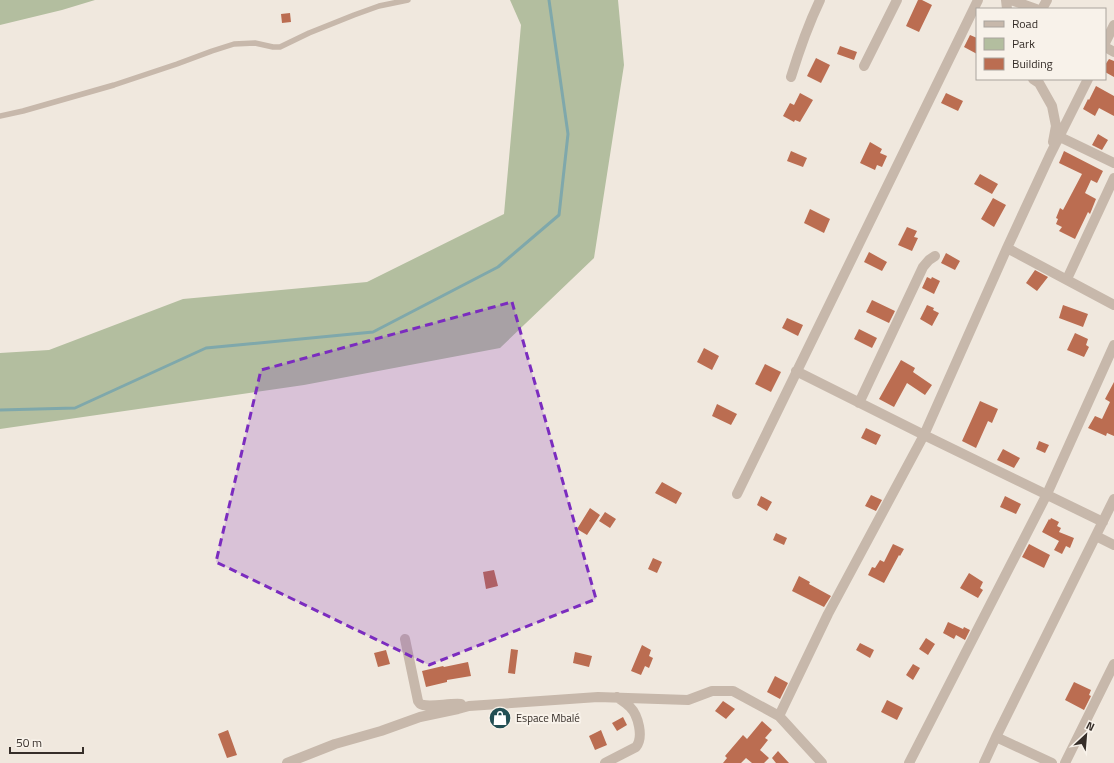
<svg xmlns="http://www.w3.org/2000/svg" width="1114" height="763" font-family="'Titillium Web',sans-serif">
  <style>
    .green { fill: #b3be9f }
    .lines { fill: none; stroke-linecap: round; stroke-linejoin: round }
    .stream { stroke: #7fa8ab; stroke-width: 3 }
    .building { fill: #bb6d51 }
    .service { stroke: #c7b8ab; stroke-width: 5.5 }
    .minor { stroke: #c7b8ab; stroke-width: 10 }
    .marked { fill: #7b2cbf; fill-opacity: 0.2; stroke: #7b2cbf; stroke-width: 3; stroke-dasharray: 8 5; stroke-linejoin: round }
    .labels { text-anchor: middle; stroke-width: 4; stroke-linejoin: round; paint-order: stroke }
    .poi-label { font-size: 11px; fill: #362e29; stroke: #f8f2ea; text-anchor: start }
  </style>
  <rect width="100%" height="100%" fill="#f0e8de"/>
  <path class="green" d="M0,0H95L62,10L0,25Z
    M510,0H618L624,65L594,258L500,348L304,385L0,429V353L49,350L183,299L367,282L504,214L521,25Z"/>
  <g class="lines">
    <path class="stream" d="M0,410L75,408L206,348L373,332L498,267L559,215L568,134L549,0"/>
  </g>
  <path class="building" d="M918,0H922L932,5L919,32L906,26Z
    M290,13L291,22L282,23L281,14Z
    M970,35L977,38V54L964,47Z
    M840,46L857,52L854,60L837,54Z
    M816,58L830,65L821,83L807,76Z
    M1109,59L1114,61V77L1105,72V65Z
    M1096,86L1114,96V116L1099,108L1095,116L1083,109L1088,99L1089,100Z
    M800,93L813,100L800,122L795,120L794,122L783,116L790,103L794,105Z
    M946,93L963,101L958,111L941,103Z
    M1098,134L1108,140L1102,150L1092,145Z
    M870,142L882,149L880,153L887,156L882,167L877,165L875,170L860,163Z
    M791,151L807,158L803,167L787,161Z
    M1064,151L1103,171L1097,183L1091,180L1085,193L1096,199L1090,214L1088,212L1075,239L1059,231L1062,227L1056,224L1058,219L1056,218L1060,208L1063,210L1082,174L1059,163Z
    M980,174L998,184L992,194L974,184Z
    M993,198L1006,205L994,227L981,219Z
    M810,209L830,219L824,233L804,223Z
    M907,227L917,231L914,237L918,238L912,251L898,245Z
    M869,252L887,262L882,271L864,262Z
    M946,253L960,261L955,270L941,263Z
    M1035,270L1048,277L1037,291L1026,283Z
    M927,277L931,279L932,277L940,281L934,294L922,288Z
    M872,300L895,311L889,323L866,312Z
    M927,305L934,308L933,310L939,313L932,326L920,319Z
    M1063,305L1088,314L1083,327L1059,318Z
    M787,318L803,325L798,336L782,328Z
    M859,329L877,338L872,348L854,339Z
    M1075,333L1088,339L1086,345L1089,347L1084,357L1067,350Z
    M704,348L719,356L712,370L697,362Z
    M901,360L915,368L913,372L932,385L925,395L907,383L894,407L879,399Z
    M765,364L781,372L771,392L755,384Z
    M1114,382V436L1107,433L1106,436L1088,428L1095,416L1102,419L1110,402L1105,399Z
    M980,401L998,409L992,423L988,421L976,448L962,441Z
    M717,404L737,414L731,425L712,416Z
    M866,428L881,435L876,445L861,438Z
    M1039,441L1049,445L1045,453L1036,449Z
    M1003,449L1020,458L1014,468L997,460Z
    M662,482L682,493L676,504L655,493Z
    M871,495L882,500L876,511L865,506Z
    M761,496L772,502L767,511L757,505Z
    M1005,496L1021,504L1016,514L1000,507Z
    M590,508L600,515L587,535L577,529Z
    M605,512L616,519L610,528L599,521Z
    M1051,518L1059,522L1057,526L1061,528L1059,532L1074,538L1070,548L1066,546L1062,554L1054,550L1059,541L1042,532L1049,519L1050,520Z
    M776,533L787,538L784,545L773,540Z
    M893,544L904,549L900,556L899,555L884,583L868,575L872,567L875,568L880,560L884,562Z
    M1029,544L1050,555L1044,568L1022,557Z
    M653,558L662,562L657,573L648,569Z
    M494,570L498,586L486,589L483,572Z
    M969,573L983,582L980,588L983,590L978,598L960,588Z
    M799,576L810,582L809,584L831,596L824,607L792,591Z
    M948,622L963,629L964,627L970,630L965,640L956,635L954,639L943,633Z
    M926,638L935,644L928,655L919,649Z
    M860,643L874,650L870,658L856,650Z
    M642,645L651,650L649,656L653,658L649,668L645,666L641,675L631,671Z
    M511,649L518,650L515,674L508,673Z
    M386,650L390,664L378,667L374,653Z
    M575,652L592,656L589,667L573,663Z
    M468,662L471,676L447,680V682L426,687L422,671L443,666L444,667Z
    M913,664L920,668L913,680L906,675Z
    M775,676L788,683L780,699L767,692Z
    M1074,682L1091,690L1089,695L1091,696L1084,710L1065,700Z
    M887,700L903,708L897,720L881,712Z
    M723,701L735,709L726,719L715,711Z
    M623,717L627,725L617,731L612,723Z
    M762,721L772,730L765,738L768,740L760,750L769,758L764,763H752L746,758L741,763H723L727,758L725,756L743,735L747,739Z
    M228,730L237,755L227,758L218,734Z
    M601,730L607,745L595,750L589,736Z
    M778,751L789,763H776L772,758Z"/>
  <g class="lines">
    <path class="service" d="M0,116L23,111L114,85L177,64L212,51L234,44L255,43L273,47H280L309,33L354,15L379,6L408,0"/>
    <path class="minor" d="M1006,0L1007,9
      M1011,0L1036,9
      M1042,9L1047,0
      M1105,43L1114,25
      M1105,47L1114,52
      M864,66L897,0
      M791,77C799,51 808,25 820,0
      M1033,79L1039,83L1052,106L1056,126L1053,142
      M1060,137L1114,163
      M1007,248L1114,305
      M1067,279L1114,178
      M796,371L924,435L1103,522
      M859,403L923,267L929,260L935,256
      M737,494L978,0
      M1096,536L1114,545
      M405,639L418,701C420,704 420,704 423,705C434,707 449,703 461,704
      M779,716L828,614L924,435L1007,248L1050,155L1088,79
      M996,737L1114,499
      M287,763L335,744L381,731L420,717L458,709L469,706L598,697L688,700L712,691H733L779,716L822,763
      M605,763L636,747C644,737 638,715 630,707C626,703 621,700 617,697
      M909,763L1047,494L1114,345
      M984,763L996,737L1052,763
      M1065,763L1114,664"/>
  </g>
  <path class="marked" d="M512,302L596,599L429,665L216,562L261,370Z"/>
  <defs>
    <g id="shop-disc" transform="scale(1.15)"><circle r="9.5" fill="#224f54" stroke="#f8f2ea"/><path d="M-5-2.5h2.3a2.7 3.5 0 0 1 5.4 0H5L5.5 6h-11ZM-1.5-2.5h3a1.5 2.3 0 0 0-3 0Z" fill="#fff"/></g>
  </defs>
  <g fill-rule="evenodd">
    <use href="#shop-disc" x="500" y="718"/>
  </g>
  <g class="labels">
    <g class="poi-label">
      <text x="516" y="722">Espace Mbalé</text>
    </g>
  </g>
  <rect x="976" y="8" width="130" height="72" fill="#f8f2ea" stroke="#aaa49d"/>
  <rect x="984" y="21" width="20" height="6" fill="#c7b8ab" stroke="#aaa49d"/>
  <text x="1012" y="28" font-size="12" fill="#362e29">Road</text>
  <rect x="984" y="38" width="20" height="12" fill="#b3be9f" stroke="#aaa49d"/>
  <text x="1012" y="48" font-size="12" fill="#362e29">Park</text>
  <rect x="984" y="58" width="20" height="12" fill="#bb6d51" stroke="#aaa49d"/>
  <text x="1012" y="68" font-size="12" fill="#362e29">Building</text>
  <g transform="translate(1086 735) rotate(26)" stroke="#f8f2ea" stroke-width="3" paint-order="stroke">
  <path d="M0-3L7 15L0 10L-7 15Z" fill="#362e29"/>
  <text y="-6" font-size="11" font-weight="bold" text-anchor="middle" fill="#362e29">N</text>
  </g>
  <path d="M10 747v6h73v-6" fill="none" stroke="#362e29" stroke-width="2"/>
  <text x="16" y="747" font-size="12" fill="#362e29" stroke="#f8f2ea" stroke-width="3" paint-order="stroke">50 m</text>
</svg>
